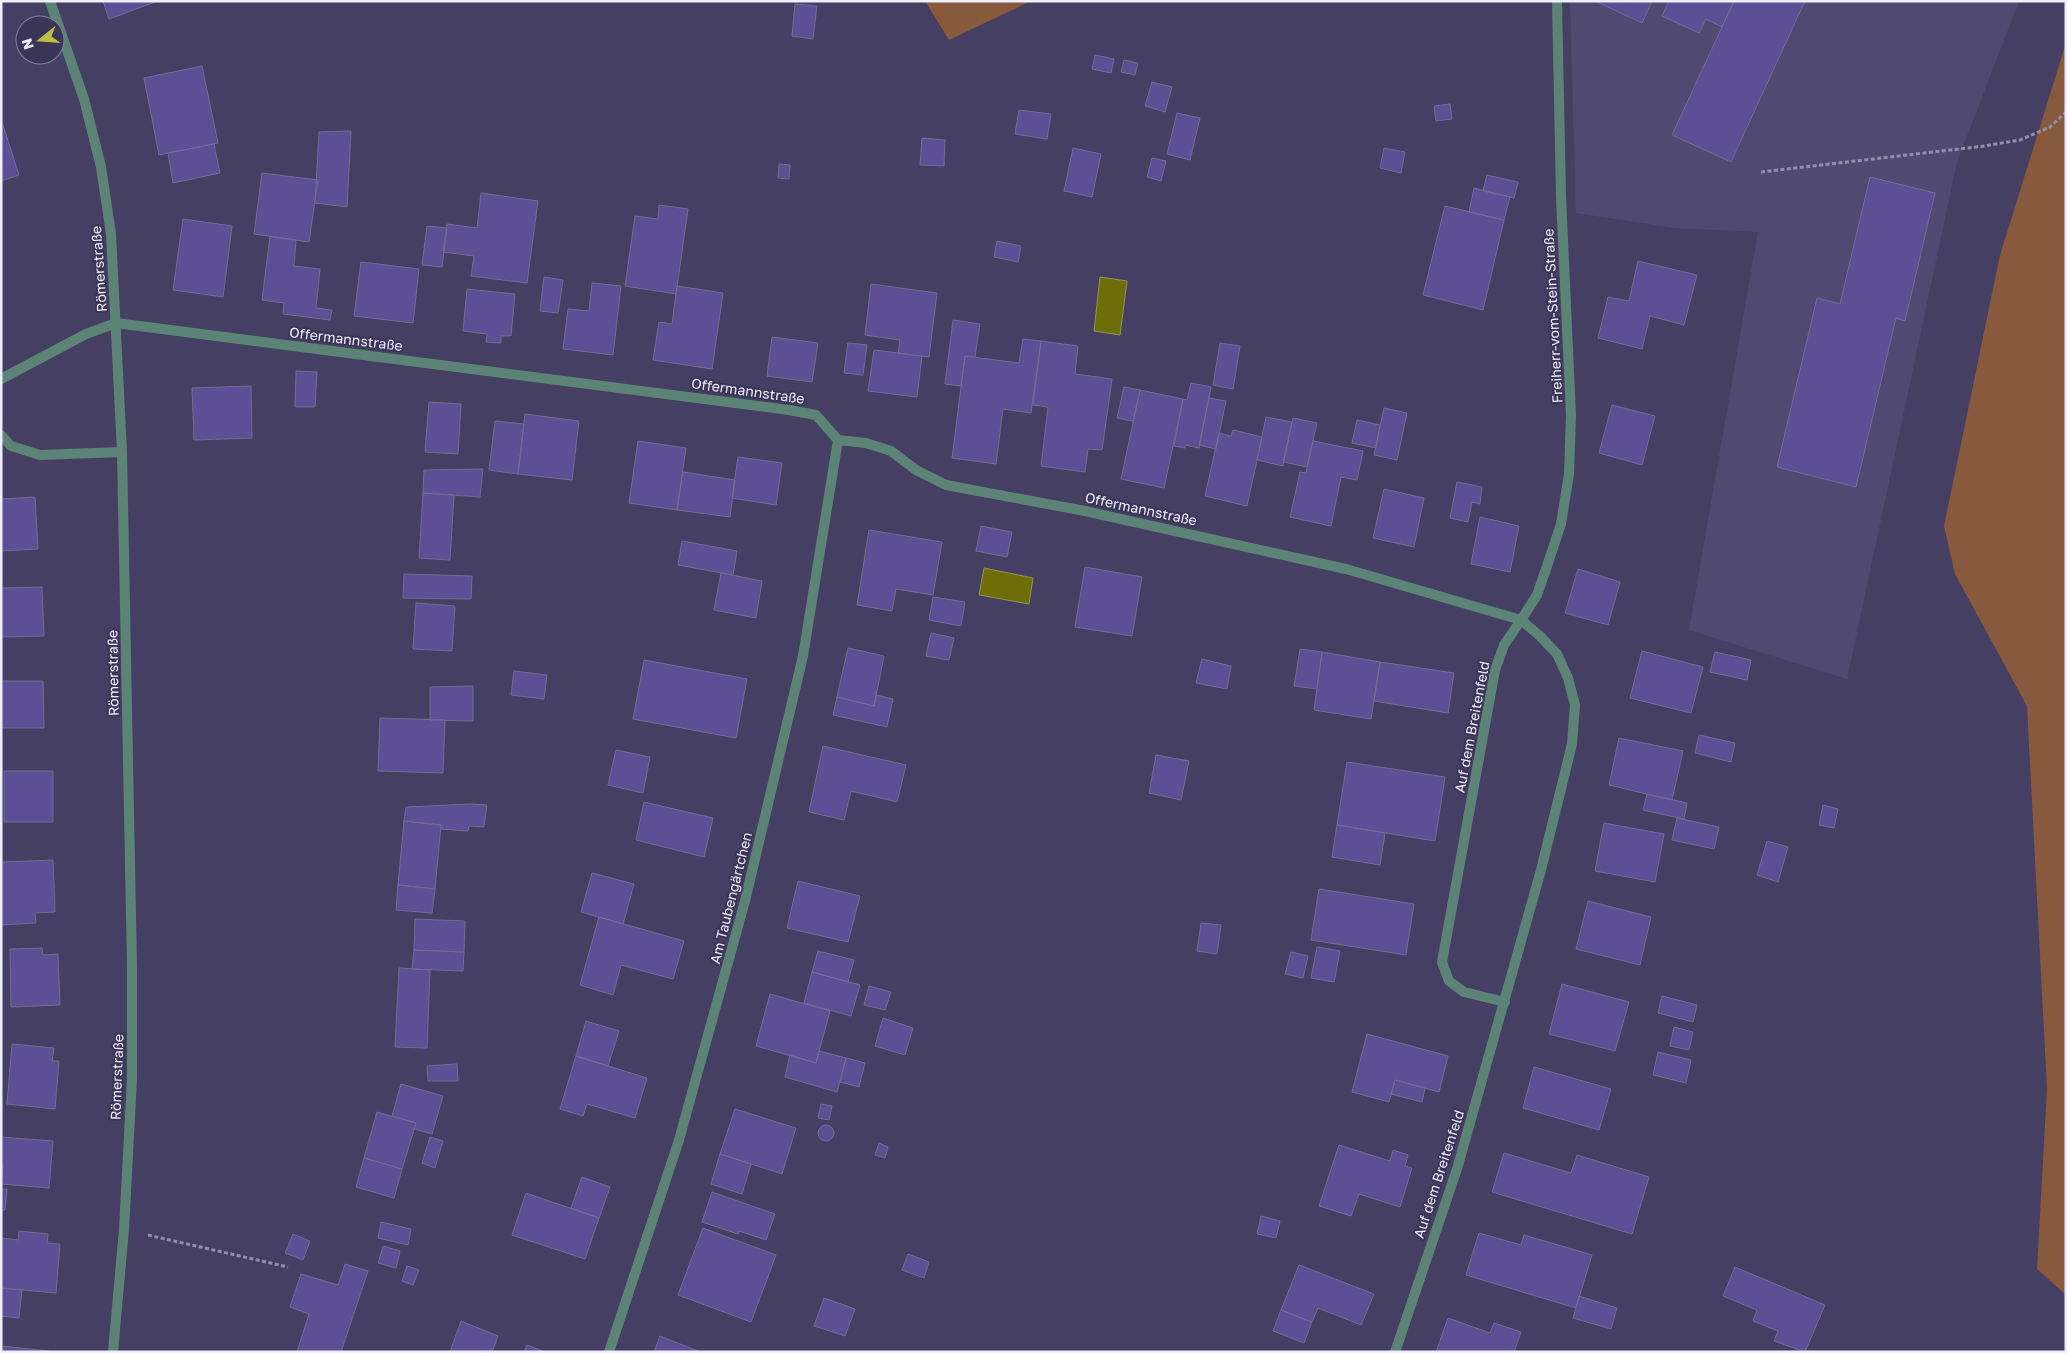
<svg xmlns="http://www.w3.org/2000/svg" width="2067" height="1353" font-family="'Golos Text',sans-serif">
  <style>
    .built { fill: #504a73 }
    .green { fill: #89593e }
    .water { fill: #6d6e07; stroke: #949451 }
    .building { fill: #5c4f95; stroke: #716d92 }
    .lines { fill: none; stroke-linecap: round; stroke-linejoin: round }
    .path { stroke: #928fa9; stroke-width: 3; stroke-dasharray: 4 2.5; stroke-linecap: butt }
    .service { stroke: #5c8476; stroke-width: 10 }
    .minor { stroke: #5c8476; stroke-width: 10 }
    .labels { text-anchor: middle; stroke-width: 4; stroke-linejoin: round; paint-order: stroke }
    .street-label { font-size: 14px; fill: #efeeff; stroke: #3b3557 }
  </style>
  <rect width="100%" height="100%" fill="#454063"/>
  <path class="built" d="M1570,1H2019L1957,162L1847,679L1689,630L1758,232L1675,228L1576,213Z"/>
  <path class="green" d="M925,1H1031L949,40Z
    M2066,43V1295L2037,1269L2047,1089L2027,706L1955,574L1944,526L2000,255Z"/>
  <path class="water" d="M1100,277L1127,281L1120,335L1094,331Z
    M984,568L1033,578L1029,604L979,595Z"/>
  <path class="building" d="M103,1H158L109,19Z
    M1595,1H1652L1642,23Z
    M1669,1H1734L1722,27L1706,19L1699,33L1662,16Z
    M1734,1H1805L1731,162L1672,135Z
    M795,4L817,6L813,39L792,36Z
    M1095,55L1114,59L1111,73L1092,69Z
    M1124,60L1138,63L1135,75L1121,72Z
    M202,66L218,143L159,155L144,78Z
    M1152,82L1172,87L1165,112L1145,106Z
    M1450,104L1452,119L1436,121L1434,106Z
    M1019,110L1051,114L1047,139L1015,134Z
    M1177,113L1200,118L1190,160L1167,154Z
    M1,119L19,175L1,181Z
    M351,131L347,207L315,203L319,132Z
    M922,138L945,140L944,166L920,165Z
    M214,144L220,173L173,183L168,153Z
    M1073,148L1101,154L1092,197L1064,191Z
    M1384,148L1405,152L1401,173L1380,168Z
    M1152,158L1166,161L1161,181L1147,177Z
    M779,164L790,165L789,179L778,178Z
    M262,173L318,180L309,242L254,234Z
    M1487,175L1518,182L1514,198L1483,191Z
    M1870,177L1935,193L1905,321L1896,318L1856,487L1777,467L1817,298L1840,304Z
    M1474,188L1510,197L1504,220L1469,212Z
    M481,193L538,201L527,283L471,276L474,256L443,252L447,224L477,228Z
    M659,205L688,209L676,294L625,286L635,216L658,219Z
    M1445,206L1504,220L1483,310L1423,295Z
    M183,219L232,226L223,297L173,290Z
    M427,226L447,228L442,267L422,265Z
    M270,236L296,240L294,266L320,269L316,308L332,310L330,320L283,314L284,303L262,300Z
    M997,241L1021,246L1018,262L994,257Z
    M1638,261L1697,275L1684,325L1650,316L1642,349L1598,338L1608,297L1629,301Z
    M361,262L419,269L413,323L354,316Z
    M544,277L563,280L558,313L540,311Z
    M592,283L621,286L613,355L563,349L568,309L589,311Z
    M871,284L937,293L929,357L898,353L900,340L865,335Z
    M677,286L723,293L712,369L653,360L659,322L672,324Z
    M467,289L515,294L511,336H501V343L486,342L487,334L463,331Z
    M953,320L980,324L975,357L965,356L961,386L945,384Z
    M772,337L818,343L812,382L767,376Z
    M1023,339L1041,341L1031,413L1003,409L996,464L952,458L965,356L1019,363Z
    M1041,341L1078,346L1075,374L1112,379L1102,450L1088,449L1085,472L1041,466L1048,407L1033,405Z
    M848,343L867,345L863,375L844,373Z
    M1220,343L1240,346L1233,389L1213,385Z
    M874,350L922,356L917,397L868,391Z
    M296,371L317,372L315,407H295Z
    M1191,383L1211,387L1199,448L1185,445V448L1174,446L1183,399L1187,400Z
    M251,386L252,438L194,440L192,388Z
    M1124,387L1140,390L1133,421L1117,418Z
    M1140,390L1183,399L1164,488L1121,479Z
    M1209,398L1226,401L1216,449L1199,445Z
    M429,402L461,404L458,454L425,452Z
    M1612,405L1655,416L1642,465L1599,453Z
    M1384,408L1407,413L1397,460L1374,455Z
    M525,414L579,421L572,480L518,474Z
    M1266,417L1292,422L1283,466L1257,460Z
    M1293,418L1317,423L1307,467L1283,462Z
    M1357,420L1380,425L1376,448L1352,443Z
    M495,421L524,424L518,474L489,470Z
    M1233,430L1262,437L1247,506L1205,496L1219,433L1231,436Z
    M638,441L686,448L677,510L629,503Z
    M1313,441L1363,451L1357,480L1341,477L1331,526L1290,517L1300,472L1306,473Z
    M738,457L782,463L776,505L732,498Z
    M483,469L480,497L423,493L424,470Z
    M683,472L735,480L730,517L677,510Z
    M1457,482L1482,487L1480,504L1472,502L1468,522L1450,518Z
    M1384,489L1424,498L1414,547L1373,538Z
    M423,493L454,495L450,560L419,558Z
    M35,497L38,549L1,551V499Z
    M1480,517L1519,526L1510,572L1471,564Z
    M981,526L1012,532L1007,557L976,551Z
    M869,530L942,542L933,595L896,589L892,611L857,605Z
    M682,541L737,551L733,575L678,565Z
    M1085,567L1142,577L1132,636L1075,627Z
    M1578,569L1620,582L1608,625L1565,613Z
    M721,573L762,581L756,618L714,610Z
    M404,574L472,576L471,599L403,598Z
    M42,587L44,636L1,637V588Z
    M933,597L965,602L961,626L929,620Z
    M416,603L455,606L452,651L413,649Z
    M931,633L954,638L949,660L926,656Z
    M848,648L884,656L874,706L837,697Z
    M1300,649L1322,652L1317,689L1294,686Z
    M1642,651L1703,667L1691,713L1630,698Z
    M1322,652L1380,662L1371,719L1314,710Z
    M1715,652L1751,660L1747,680L1710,672Z
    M1202,659L1231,666L1227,689L1196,683Z
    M644,660L747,679L736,738L633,719Z
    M1380,662L1454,673L1448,713L1374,701Z
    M514,671L547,675L544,699L511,695Z
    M1,681H43L44,728H1Z
    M473,686V721L430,720V687Z
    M876,695L893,699L887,727L833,715L837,697L874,706Z
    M380,718L445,720L443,773L378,771Z
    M1699,735L1735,743L1731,762L1695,753Z
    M1619,738L1683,751L1672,800L1609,785Z
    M823,746L906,765L897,802L851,791L844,820L809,812Z
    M616,750L650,757L643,793L608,785Z
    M1156,755L1189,761L1181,800L1149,793Z
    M1347,762L1445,777L1435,841L1337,825Z
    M4,771H53V822H4Z
    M1647,794L1687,803L1684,819L1643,810Z
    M644,802L713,818L704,857L636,840Z
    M471,804L487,805L484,827L469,826L468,831L441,829V825L404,821L406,807Z
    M1823,805L1838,809L1834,828L1819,825Z
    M1677,818L1719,827L1714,849L1672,840Z
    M404,821L441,825L435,889L398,885Z
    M1604,823L1664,834L1655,882L1595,871Z
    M1337,825L1385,833L1380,865L1332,857Z
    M1767,841L1788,847L1778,882L1757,875Z
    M53,860L55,912L35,913L36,923L1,925V862Z
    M592,873L634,884L623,924L581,912Z
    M798,881L860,896L848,942L787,928Z
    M398,885L435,889L432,913L396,910Z
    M1319,889L1414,904L1406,955L1311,940Z
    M1588,901L1651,917L1640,965L1576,949Z
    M599,917L684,941L673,979L621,965L613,995L580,985Z
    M415,919L465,921L464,952L414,950Z
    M1201,923L1221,925L1217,954L1197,951Z
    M1317,947L1340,951L1334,982L1311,978Z
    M42,948L43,955L58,954L60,1005L11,1007L10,949Z
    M414,950L464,952L463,971L412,969Z
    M818,951L854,960L848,982L812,972Z
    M1291,952L1308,956L1303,978L1285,974Z
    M399,968L430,970L427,1048L395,1047Z
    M812,972L860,985L851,1016L804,1003Z
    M1562,984L1629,1002L1615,1051L1549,1034Z
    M869,986L891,992L885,1010L864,1005Z
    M770,994L830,1011L816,1063L756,1046Z
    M1662,996L1697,1005L1693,1022L1658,1013Z
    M883,1018L913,1028L905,1055L875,1046Z
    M586,1021L619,1031L608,1066L576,1056Z
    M1674,1027L1693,1032L1689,1050L1670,1046Z
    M1367,1034L1448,1056L1439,1092L1395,1080L1389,1102L1352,1092Z
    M12,1044L54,1048L52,1061H59L55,1109L7,1104Z
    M819,1051L846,1058L837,1092L785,1077L790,1055L816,1063Z
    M1658,1052L1691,1060L1686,1083L1653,1075Z
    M576,1056L647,1078L635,1118L587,1104L583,1116L560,1109Z
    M846,1058L865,1063L859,1087L840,1082Z
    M457,1064L458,1081H428L427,1066Z
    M1534,1067L1611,1089L1599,1130L1523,1108Z
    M1395,1080L1425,1088L1422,1102L1391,1094Z
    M401,1084L443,1096L432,1134L414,1129L416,1123L392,1116Z
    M821,1104L832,1106L829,1120L818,1118Z
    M735,1109L796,1128L782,1174L720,1154Z
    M377,1112L416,1123L402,1169L364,1158Z
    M818 1133a8 8 0 1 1 16 0a8 8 0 1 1-16 0Z
    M1,1137L53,1141L49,1188L1,1184L3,1164H1Z
    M430,1137L443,1141L435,1168L422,1163Z
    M879,1143L888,1147L885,1158L875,1155Z
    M1339,1145L1390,1161L1393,1150L1408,1155L1405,1166L1412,1168L1400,1207L1359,1194L1351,1216L1319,1206Z
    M1504,1153L1571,1173L1577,1155L1649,1177L1632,1234L1492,1192Z
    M720,1154L751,1164L742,1194L711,1184Z
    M364,1158L402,1169L394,1198L356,1187Z
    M582,1177L610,1187L599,1218L571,1208Z
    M1,1189H7L5,1210H1Z
    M712,1192L775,1214L766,1240L739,1231L738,1234L702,1222Z
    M526,1193L599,1218L585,1259L512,1235Z
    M1261,1216L1280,1221L1276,1238L1257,1234Z
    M381,1222L411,1229L408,1245L378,1238Z
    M703,1228L776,1255L751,1322L678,1295Z
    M19,1231L48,1234L47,1243L60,1244L56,1293L1,1288V1238L18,1240Z
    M1479,1233L1521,1245L1524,1235L1592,1255L1576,1308L1466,1275Z
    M293,1234L310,1241L303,1260L285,1253Z
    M383,1246L400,1251L396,1268L378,1263Z
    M908,1254L929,1262L924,1278L902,1270Z
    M345,1264L368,1271L341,1352H297L309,1314L290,1307L301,1274L338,1285Z
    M1299,1265L1374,1294L1361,1325L1318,1308L1312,1322L1281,1310Z
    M407,1266L419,1270L413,1285L402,1281Z
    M1735,1267L1825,1305L1805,1352L1774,1341L1778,1331L1753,1321L1757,1310L1723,1296Z
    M1,1288L22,1290L19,1318L1,1316Z
    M1579,1296L1617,1308L1611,1329L1573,1318Z
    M824,1298L855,1309L845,1336L814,1326Z
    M1281,1310L1312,1322L1304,1343L1273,1331Z
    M1448,1318L1490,1333L1494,1323L1521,1332L1514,1352H1436Z
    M461,1321L498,1336L492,1352H450Z
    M660,1336L700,1352H654Z
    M527,1345L545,1352H524Z
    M1,1346L49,1351V1352H1Z"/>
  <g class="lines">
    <path class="path" d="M1761,172L1984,146L2020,140L2050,127L2066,112
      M148,1235L288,1267"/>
    <path class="service" d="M1,435L11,446L40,455L122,452
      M1505,1002L1464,992L1449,981L1442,962L1495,670L1504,645L1521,620"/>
    <path class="minor" d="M50,1L84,99L101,167L111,234L122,452L132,966V1079L124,1229L113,1352
      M1,379L86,334L116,323L789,410L816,415L838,440L866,443L891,451L916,470L946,485L1085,511L1346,569L1521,620L1540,636L1557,654L1568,678L1575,705L1572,744L1541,870L1457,1169L1395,1352
      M1521,620L1537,595L1546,569L1561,524L1569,474L1571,415L1561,197L1557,1
      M609,1352L679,1140L745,901L803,656L838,440"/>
  </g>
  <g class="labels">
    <g class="street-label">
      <text transform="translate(99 269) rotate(-94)" y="5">Römerstraße</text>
      <text transform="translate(1553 316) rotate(-93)" y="5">Freiherr-vom-Stein-Straße</text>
      <text transform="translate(346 339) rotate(7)" y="5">Offermannstraße</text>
      <text transform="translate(748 391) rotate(8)" y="5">Offermannstraße</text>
      <text transform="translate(1141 509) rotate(12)" y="5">Offermannstraße</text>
      <text transform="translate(113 673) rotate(-91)" y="5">Römerstraße</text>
      <text transform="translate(1472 727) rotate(-79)" y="5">Auf dem Breitenfeld</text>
      <text transform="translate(731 898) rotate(-76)" y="5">Am Taubengärtchen</text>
      <text transform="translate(117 1077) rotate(-88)" y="5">Römerstraße</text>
      <text transform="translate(1439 1174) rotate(-72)" y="5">Auf dem Breitenfeld</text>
    </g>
  </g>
  <rect width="2067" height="1353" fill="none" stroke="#efeeff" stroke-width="5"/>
  <g transform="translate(40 40) rotate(253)"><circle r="24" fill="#3b3557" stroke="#837f9a"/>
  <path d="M0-4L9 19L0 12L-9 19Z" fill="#bdbf43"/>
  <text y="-8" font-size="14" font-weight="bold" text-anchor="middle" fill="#efeeff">N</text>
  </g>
</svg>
